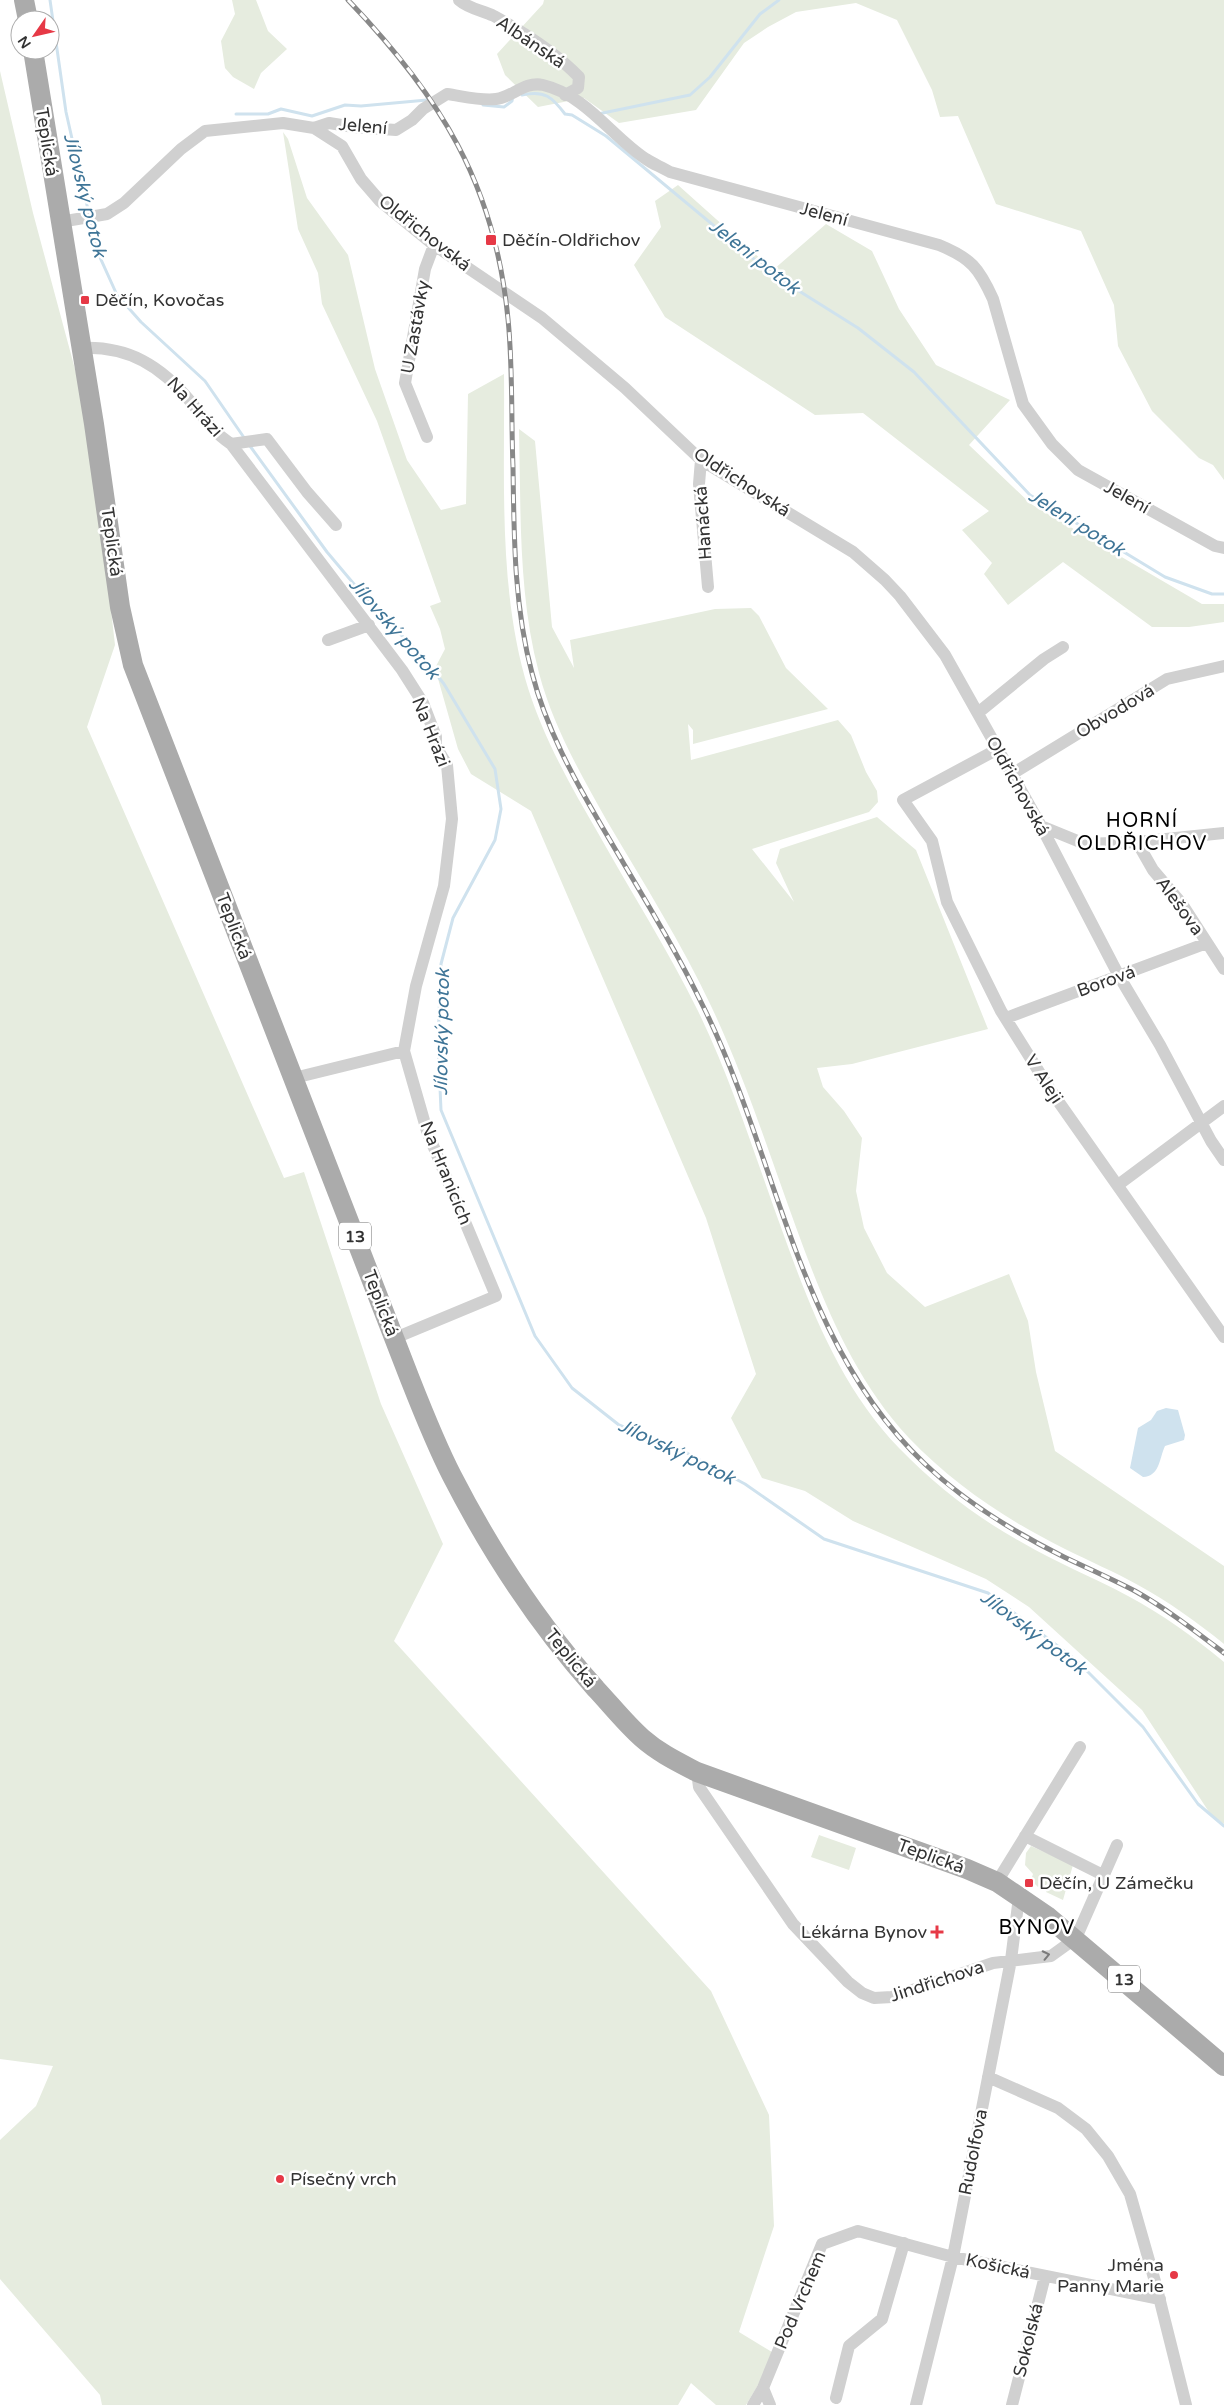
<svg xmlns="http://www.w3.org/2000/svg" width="1224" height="2405" font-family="'Varela Round',sans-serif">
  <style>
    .green { fill: #e6ecdf }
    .water { fill: #cfe2ee }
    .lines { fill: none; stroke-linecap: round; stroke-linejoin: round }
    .stream { stroke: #cfe2ee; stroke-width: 3 }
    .minor { stroke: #d0d0d0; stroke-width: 12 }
    .primary { stroke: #ababab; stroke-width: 20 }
    .rail-casing { stroke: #888; stroke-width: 5 }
    .rail { stroke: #fff; stroke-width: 3; stroke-dasharray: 9; stroke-linecap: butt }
    .oneway { stroke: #7a7a7a }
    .poi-dot { fill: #e63946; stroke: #fff; stroke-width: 2 }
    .labels { text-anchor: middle; stroke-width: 5; stroke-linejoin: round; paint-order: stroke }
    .shield { fill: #fff; stroke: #707070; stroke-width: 1 }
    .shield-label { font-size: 16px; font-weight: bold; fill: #333 }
    .street-label { font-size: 18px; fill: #333; stroke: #fff }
    .poi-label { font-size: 18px; fill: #333; stroke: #fff; text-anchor: start }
    .water-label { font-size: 19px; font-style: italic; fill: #3f7597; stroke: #fff }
    .quarter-label { font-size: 20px; letter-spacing: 1px; fill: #000; stroke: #fff }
  </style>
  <rect width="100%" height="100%" fill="#fff"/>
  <path class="green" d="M232,0H256L268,31L287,49L261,73L254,89L233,77L225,68L221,41L235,14Z
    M544,0H1224V480L1213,465L1199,458L1152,411L1118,346L1114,305L1081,231L996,204L958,116L940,117L932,90L897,20L856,3L796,12L768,27L744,43L696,110L619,123L584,98L538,107L505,75L497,54L543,4Z
    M0,71L33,213L90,425L115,645L87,727L284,1178L304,1172L381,1404L443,1544L394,1641L711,1991L769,2115L774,2226L739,2332L772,2352L761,2380L746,2405H716L691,2383L678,2405H102L100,2395L0,2279V2140L36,2106L53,2066L0,2059Z
    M283,132L288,139L307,198L348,255L375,369L407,460L441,510L466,504L468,394L504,374C505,474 498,581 525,678C541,734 569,783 598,833C631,892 668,950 698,1011C734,1085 758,1166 787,1244C814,1318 844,1391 899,1448C936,1486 977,1518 1023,1543C1057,1563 1093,1577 1128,1596C1162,1614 1194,1637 1224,1662V1824L1211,1815L1142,1710L1029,1607L986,1579L853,1521L805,1491L762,1478L731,1418L756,1374L706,1218L531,811L471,774L458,749L435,668L445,649L440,629L430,606L441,602L377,421L322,304L318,273L298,229Z
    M678,185L773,270L826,224L872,251L899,309L936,365L1010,400L969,445L1031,504L1202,604H1224V622L1189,627H1152L1063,562L1008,605L984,574L992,563L962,530L989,511L863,413L815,415L665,317L634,265L661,227L655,201Z
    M519,429L535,441L552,627L574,668L570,640L715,609L751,608L759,616L786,668L828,709L693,744V730L688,724L691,760L838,720L851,735L866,772L877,791L878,802L869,812L752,849L794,902L776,863L780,849L877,817L916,850L988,1029L852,1064L817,1068L823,1087L844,1111L862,1138L856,1191L864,1228L887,1273L925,1307L1009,1274L1028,1321L1036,1372L1055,1451L1224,1566V1644C1197,1622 1169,1602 1138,1585C1115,1572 1089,1561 1065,1549C1007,1520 954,1485 909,1438C854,1379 824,1304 797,1230C770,1156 746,1080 712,1008C682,944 643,882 607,821C580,773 553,726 539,673C518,594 521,511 519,429Z
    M819,1835L856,1848L849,1870L811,1857Z
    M1031,1846L1073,1865L1063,1900L1046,1892V1886L1043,1883L1038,1887L1031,1880L1033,1874L1025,1865L1026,1853Z"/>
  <path class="water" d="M1166,1408L1178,1410L1185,1435L1184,1440L1165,1446C1159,1459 1160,1476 1143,1477L1130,1468L1138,1428L1151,1420L1157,1411Z"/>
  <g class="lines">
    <path class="stream" d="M50,0L66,112L89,214
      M522,95C545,90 552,97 565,114L572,115L606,136L772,274L858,328L914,372L1030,495L1165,577L1212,594H1224
      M483,105L504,107L512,101L513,96
      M236,114H268L281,109L312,116L345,105L361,106L427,100
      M598,114L690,95L710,77L760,14L779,0
      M90,220L98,253L117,295L141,322L205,381L245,439
      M250,446L327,552L380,615L418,651L444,684L495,769L501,809L495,840L453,918L441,964L438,1043L441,1110L535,1336L572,1388L619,1425L683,1451L745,1484L824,1539L988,1593L1076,1660L1143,1727L1198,1804L1224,1826"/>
    <path class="minor" d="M459,0C469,9 482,10 494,16C525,33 555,52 579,77L578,88L565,95
      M314,128L329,123L354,127L396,130L412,120L423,109L447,94C462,96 481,101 496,99C513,97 524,81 543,85C586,95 612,137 646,159C653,164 662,167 670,172L939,245C971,258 979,268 993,299L1023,404L1052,444L1078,470L1215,546L1224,548
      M60,222L107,214L124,203L181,149L205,131L283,123L314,128L342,146L361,179L380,201L434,245L542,318L625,388L701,460L853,552L885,580L900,596L945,655L1041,826L1119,976L1160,1045L1211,1141L1224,1160
      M81,348C129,346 161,366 191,402C203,417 214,433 231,444L402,670L423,703L436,737V747L447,765L452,819L444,886L416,986L404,1051
      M427,437L405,383L425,269L434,245
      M231,444L267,439L307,492L336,525
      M701,460L699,484L708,587
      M328,640L369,625
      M979,712L1044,659L1063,647
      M998,749L903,800L932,841L947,902L1001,1011L1051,1091L1224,1337
      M1012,774L1167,679L1224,666
      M1041,826L1085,844L1137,842L1224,833
      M1137,842L1153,870L1182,904L1224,969
      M1006,1018L1207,943
      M294,1078L404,1051L427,1131L496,1296L395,1338
      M1118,1185L1224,1106
      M697,1772L699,1787L793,1924L848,1982L862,1993L874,1998L892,1997L993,1963L1051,1956L1076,1938L1117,1845
      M1025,1836L1103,1875
      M997,1882L1080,1747
      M988,2077L1058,2108L1086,2129L1108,2156L1130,2194L1156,2285L1186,2405
      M763,2388L770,2405
      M836,2398L849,2346L882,2319L904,2243
      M753,2405L763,2388L822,2244L858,2231L953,2257L1160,2299
      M916,2405L953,2257L1011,1960L1019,1897
      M1012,2405L1045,2276"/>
    <path class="primary" d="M24,0L28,20
      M33,50L94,424L120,607L133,665L410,1379C423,1412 436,1445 452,1476C491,1552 539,1625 596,1689C611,1705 626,1724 642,1738C659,1753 678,1762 697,1772L967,1869L997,1882L1047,1916L1224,2066"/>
    <g class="rail-casing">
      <path id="rail" d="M348,0C440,96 495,184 508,319C513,368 511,418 513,467C514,537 514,606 532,673C546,728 573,777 601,825C636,885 673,944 703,1006C778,1157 797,1343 925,1464C966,1503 1014,1532 1064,1557C1087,1568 1112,1579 1135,1591C1167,1609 1195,1631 1224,1653"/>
    </g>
    <use href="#rail" class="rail"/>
  </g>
  <defs><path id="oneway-chevron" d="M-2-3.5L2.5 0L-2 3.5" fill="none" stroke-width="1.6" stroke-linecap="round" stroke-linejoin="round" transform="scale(1.25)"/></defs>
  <use class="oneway" href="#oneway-chevron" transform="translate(1046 1955) rotate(-12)"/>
  <g class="poi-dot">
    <rect x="485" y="234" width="12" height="12" rx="2.5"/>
    <rect x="80" y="295" width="10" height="10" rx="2.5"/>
    <rect x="1024" y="1878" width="10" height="10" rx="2.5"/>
    <path d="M934.5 1924.5h5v5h5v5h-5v5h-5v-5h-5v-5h5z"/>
    <circle cx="280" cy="2179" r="5"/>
    <circle cx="1174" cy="2275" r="5"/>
  </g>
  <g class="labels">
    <g class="shield">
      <rect x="339" y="1222.5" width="32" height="27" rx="4"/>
      <rect x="1108" y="1965.5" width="32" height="27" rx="4"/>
    </g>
    <g class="shield-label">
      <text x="355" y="1242">13</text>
      <text x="1124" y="1985">13</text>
    </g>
    <g class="street-label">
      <text transform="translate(531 42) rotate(34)" y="6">Albánská</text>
      <text transform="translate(363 126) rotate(5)" y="6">Jelení</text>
      <text transform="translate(47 142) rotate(81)" y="6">Teplická</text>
      <text transform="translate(824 214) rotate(15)" y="6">Jelení</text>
      <text transform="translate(425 233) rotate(38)" y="6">Oldřichovská</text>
      <text transform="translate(415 327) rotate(-80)" y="6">U Zastávky</text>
      <text transform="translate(195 407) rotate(48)" y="6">Na Hrázi</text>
      <text transform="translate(742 482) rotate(33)" y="6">Oldřichovská</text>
      <text transform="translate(1127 497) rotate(29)" y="6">Jelení</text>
      <text transform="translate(703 523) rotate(-94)" y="6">Hanácká</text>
      <text transform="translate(112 542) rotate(82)" y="6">Teplická</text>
      <text transform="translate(1115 711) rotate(-31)" y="6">Obvodová</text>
      <text transform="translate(431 732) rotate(68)" y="6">Na Hrázi</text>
      <text transform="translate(1018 786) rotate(61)" y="6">Oldřichovská</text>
      <text transform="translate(1180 906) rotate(54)" y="6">Alešova</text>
      <text transform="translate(234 926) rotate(69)" y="6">Teplická</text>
      <text transform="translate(1106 981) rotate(-20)" y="6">Borová</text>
      <text transform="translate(1044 1079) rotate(57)" y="6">V Aleji</text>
      <text transform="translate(446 1173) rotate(68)" y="6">Na Hranicích</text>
      <text transform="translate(381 1303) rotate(69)" y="6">Teplická</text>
      <text transform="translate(571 1658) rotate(51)" y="6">Teplická</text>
      <text transform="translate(931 1856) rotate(20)" y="6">Teplická</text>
      <text transform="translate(937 1981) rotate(-18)" y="6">Jindřichova</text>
      <text transform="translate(973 2152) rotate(-79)" y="6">Rudolfova</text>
      <text transform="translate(998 2266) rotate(12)" y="6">Košická</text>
      <text transform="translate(800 2300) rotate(-67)" y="6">Pod Vrchem</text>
      <text transform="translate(1028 2340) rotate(-76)" y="6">Sokolská</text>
    </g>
    <g class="poi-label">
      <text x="502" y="246">Děčín-Oldřichov</text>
      <text x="95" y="306">Děčín, Kovočas</text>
      <text x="1039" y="1889">Děčín, U Zámečku</text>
      <text x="927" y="1938" text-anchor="end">Lékárna Bynov</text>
      <text x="290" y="2185">Písečný vrch</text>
      <text x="1164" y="2271" text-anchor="end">Jména<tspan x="1164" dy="21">Panny Marie</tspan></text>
    </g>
    <g class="water-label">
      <text transform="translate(86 195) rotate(76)" y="7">Jílovský potok</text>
      <text transform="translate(755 256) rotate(38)" y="7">Jelení potok</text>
      <text transform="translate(1077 522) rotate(32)" y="7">Jelení potok</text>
      <text transform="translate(395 628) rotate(49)" y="7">Jílovský potok</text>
      <text transform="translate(441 1032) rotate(-89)" y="7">Jílovský potok</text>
      <text transform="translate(677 1451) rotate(26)" y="7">Jílovský potok</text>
      <text transform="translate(1034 1632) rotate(37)" y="7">Jílovský potok</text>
    </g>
    <g class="quarter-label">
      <text x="1142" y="827">HORNÍ<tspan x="1142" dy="23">OLDŘICHOV</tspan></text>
      <text x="1037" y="1934">BYNOV</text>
    </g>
  </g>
  <g transform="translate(35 35) rotate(236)"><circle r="24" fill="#ffffff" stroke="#adadad"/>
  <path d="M0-4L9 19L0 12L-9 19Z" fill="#e63946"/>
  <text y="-8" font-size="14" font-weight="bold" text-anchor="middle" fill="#333333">N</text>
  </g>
</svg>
